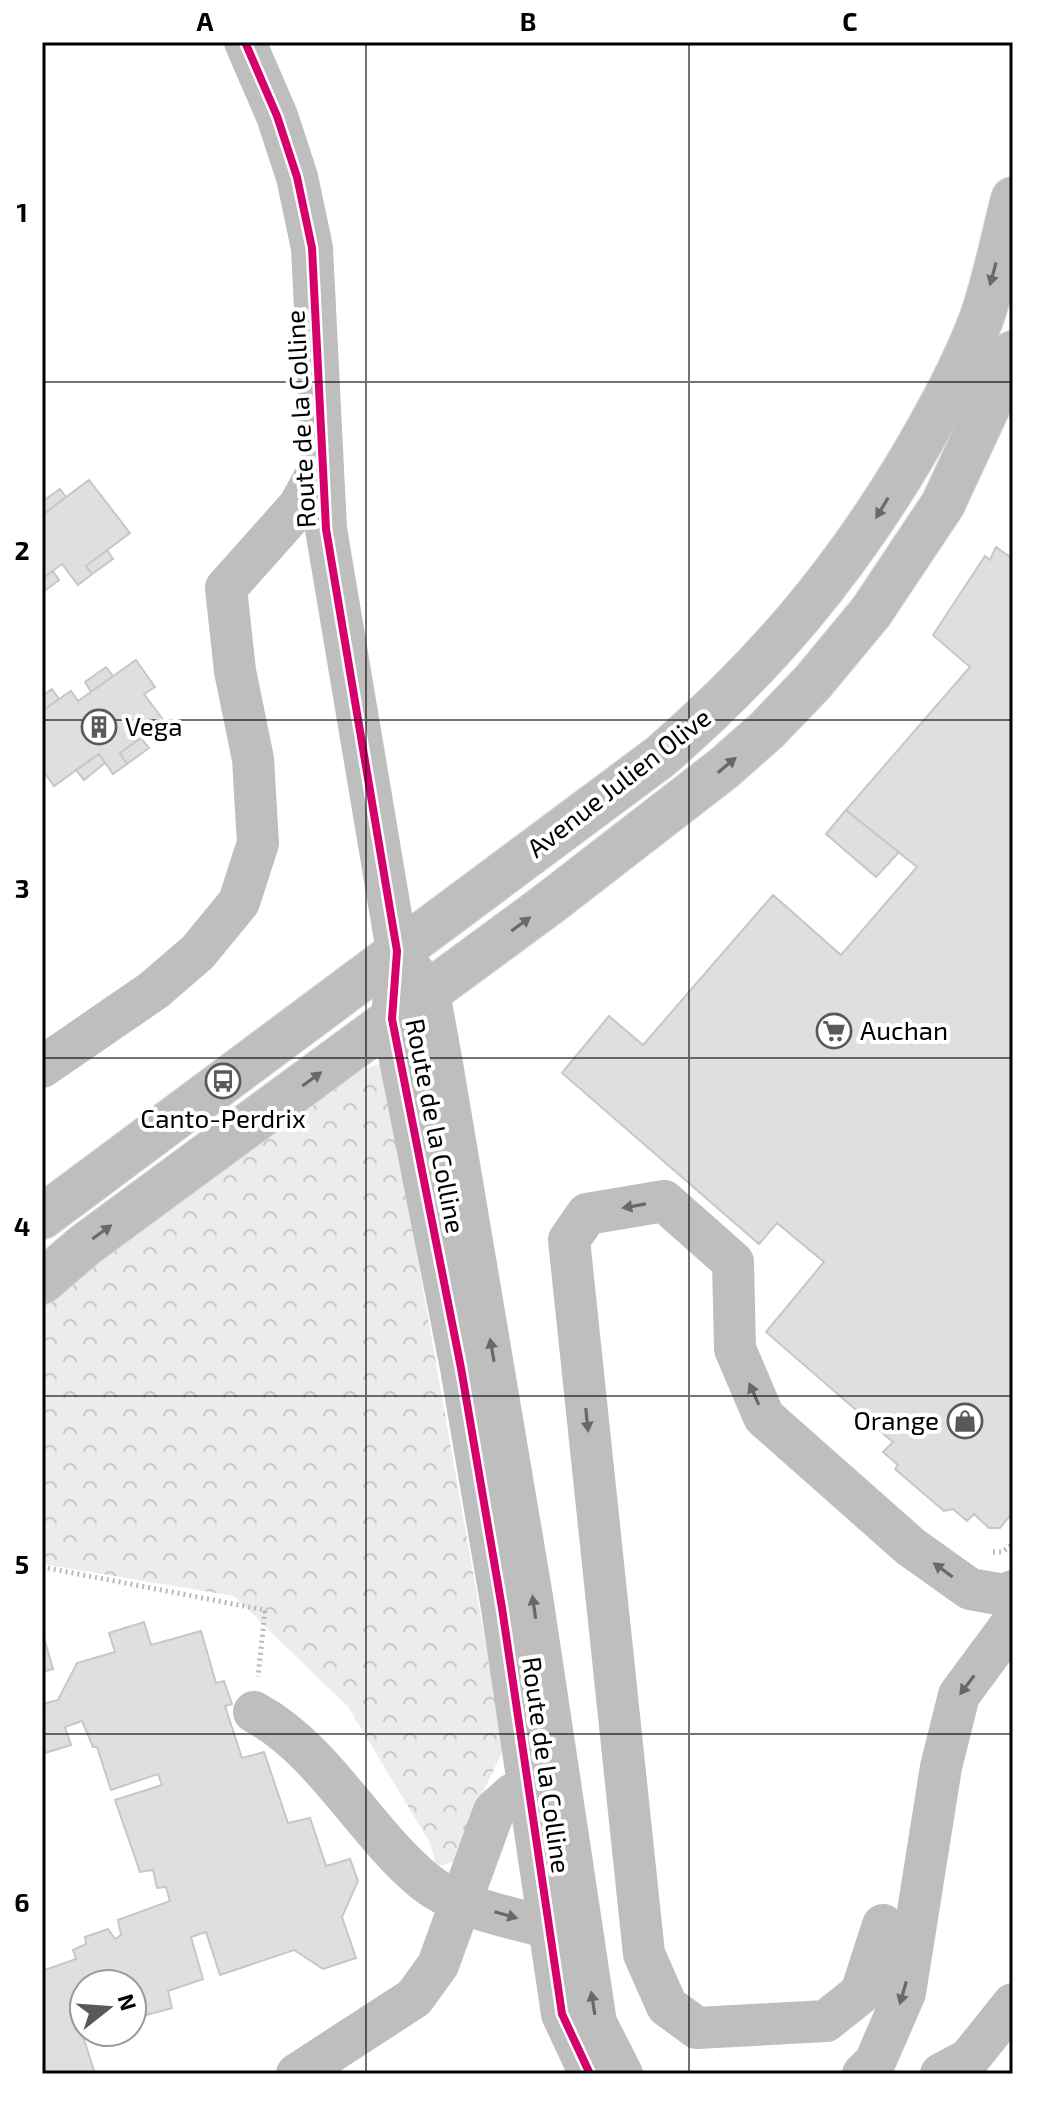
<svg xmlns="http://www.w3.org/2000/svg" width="1055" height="2116" font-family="'Exo 2',sans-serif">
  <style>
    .forest { fill: url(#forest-crowns) }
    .building { fill: #dfdfdf; stroke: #c7c7c7; stroke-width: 2 }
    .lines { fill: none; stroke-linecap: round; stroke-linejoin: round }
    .major-casing { stroke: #dbdbdb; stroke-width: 46 }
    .path { stroke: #b9b9b9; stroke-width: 5; stroke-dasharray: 2 4; stroke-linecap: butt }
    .minor { stroke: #bebebe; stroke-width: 42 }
    .major { stroke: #bebebe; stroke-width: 44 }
    .cycleway-casing { stroke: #fff; stroke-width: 13 }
    .cycleway { stroke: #d6006c; stroke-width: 8 }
    .oneway { fill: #686868 }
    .grid { fill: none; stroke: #000; stroke-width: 2; stroke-opacity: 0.55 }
    .labels { text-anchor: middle; stroke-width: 8; stroke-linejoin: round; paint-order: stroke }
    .street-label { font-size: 26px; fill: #000; stroke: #fff }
    .poi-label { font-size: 26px; fill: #000; stroke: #fff; text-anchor: start }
    .neatline { fill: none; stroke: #000; stroke-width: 3 }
    .grid-label { font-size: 26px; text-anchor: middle; font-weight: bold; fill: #000 }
  </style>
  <defs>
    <pattern id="forest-crowns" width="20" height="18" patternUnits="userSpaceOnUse" patternTransform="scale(2)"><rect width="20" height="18" fill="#ececec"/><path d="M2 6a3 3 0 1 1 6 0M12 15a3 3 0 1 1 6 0" fill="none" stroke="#c9c9c9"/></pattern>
  </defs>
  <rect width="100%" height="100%" fill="#fff"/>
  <path class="forest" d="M383,1063L504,1748L467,1826L456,1861L437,1867L430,1843L349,1708L234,1596L42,1564V1298L346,1075Z"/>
  <path class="building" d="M89,480L130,533L86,566L92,574L78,585L62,564L42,579V509L45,513Z
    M60,489L66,497L45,513L42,502Z
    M996,547L1013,559V1512L1000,1528H989L974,1514L967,1521L953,1509L944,1511L895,1469L898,1465L883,1452L893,1442L766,1332L824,1262L777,1223L759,1244L562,1073L609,1016L643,1045L773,895L841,955L917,867L846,810L970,667L933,635L985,556L990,560Z
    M107,550L113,559L92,574L86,566Z
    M53,571L59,580L42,593V579Z
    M136,660L155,687L144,694L164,721L120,753L127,764L113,774L99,754L54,786L42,769V711L71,691L78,701Z
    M106,667L113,676L91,692L85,682Z
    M52,689L59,699L42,711V696Z
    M141,738L149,748L127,764L120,753Z
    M99,754L105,763L84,780L76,770Z
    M846,810L899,852L876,877L826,834Z
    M144,1622L151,1645L201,1631L216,1683L224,1681L232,1704L225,1706L242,1758L264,1752L288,1823L310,1818L326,1866L350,1859L358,1881L342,1917L356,1958L323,1969L294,1950L220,1975L206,1932L191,1937L203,1979L168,1991L172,2008L132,2019V1984H84V2012L76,2014L95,2074H42V1971L76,1959L73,1950L86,1944L85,1937L108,1929L115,1939L121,1935L118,1920L170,1901L166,1887L157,1888L153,1870L140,1872L115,1800L162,1785L158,1774L111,1790L97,1747H93L82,1721L65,1727L71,1745L45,1753L42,1746V1704L58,1700L77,1663L115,1652L109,1633Z
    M42,1631L53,1669L42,1672Z"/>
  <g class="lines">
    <g class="major-casing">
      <path id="major" d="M42,1217L661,756C765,665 840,578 911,459C937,414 964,366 982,317C995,279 1003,238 1013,199
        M42,1282L85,1245L547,905L724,768L767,730L813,682L871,612L943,504L1013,353"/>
    </g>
    <path class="path" d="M993,1552H1002L1013,1544
      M42,1567L265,1610L258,1677"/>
    <path class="minor" d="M245,42L277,116L297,177L312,248L326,529L397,951L392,1019L461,1368L502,1608L562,2014L590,2074
      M409,966L429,992L442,1064L532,1597L596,2023L622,2074
      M42,1067L154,990L198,952L239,902L258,843L253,759L235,671L226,588L299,506L322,464
      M254,1712C324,1750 363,1830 424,1881C457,1908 509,1917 550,1928
      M910,1951L883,1925L861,1993L826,2021L697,2028L667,2006L644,1954L569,1240L587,1214L664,1201L733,1262L735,1349L764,1417L911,1547L970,1589L1004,1595L1013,1591
      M297,2074L414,1998L438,1965L494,1811L513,1794L529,1790L545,1809
      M863,2074L875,2062L905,1993L941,1767L959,1695L1013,1622
      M941,2074L969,2059L1013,2004"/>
    <use href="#major" class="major"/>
    <g class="cycleway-casing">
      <path id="cycleway" d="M245,42L277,116L297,177L312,248L326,529L397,951L392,1019L461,1368L502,1608L562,2014L590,2074"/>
    </g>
    <use href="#cycleway" class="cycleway"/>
  </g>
  <defs><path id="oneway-solid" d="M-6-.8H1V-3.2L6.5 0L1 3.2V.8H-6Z" transform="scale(2)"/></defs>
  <g class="oneway">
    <use href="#oneway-solid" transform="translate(993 274) rotate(105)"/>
    <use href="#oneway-solid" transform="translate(882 508) rotate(121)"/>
    <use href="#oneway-solid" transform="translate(727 765) rotate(-40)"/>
    <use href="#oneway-solid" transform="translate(521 924) rotate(-36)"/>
    <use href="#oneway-solid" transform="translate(312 1079) rotate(-36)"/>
    <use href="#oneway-solid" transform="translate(634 1206) rotate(170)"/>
    <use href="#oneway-solid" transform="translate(102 1232) rotate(-36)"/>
    <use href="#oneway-solid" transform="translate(492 1350) rotate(-100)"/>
    <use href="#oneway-solid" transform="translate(754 1394) rotate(-114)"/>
    <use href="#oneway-solid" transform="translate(587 1420) rotate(84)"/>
    <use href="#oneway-solid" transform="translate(943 1570) rotate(-144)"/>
    <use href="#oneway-solid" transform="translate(534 1607) rotate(-98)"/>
    <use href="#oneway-solid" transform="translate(967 1685) rotate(127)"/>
    <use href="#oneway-solid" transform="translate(506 1915) rotate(16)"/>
    <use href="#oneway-solid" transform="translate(903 1993) rotate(106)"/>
    <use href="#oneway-solid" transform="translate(593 2003) rotate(-99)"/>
  </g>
  <path class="grid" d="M366,42V2074M689,42V2074M42,382H1013M42,720H1013M42,1058H1013M42,1396H1013M42,1734H1013"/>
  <defs>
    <g id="building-ring" transform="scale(1.8)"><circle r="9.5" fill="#fff" stroke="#595959" stroke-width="1.5"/><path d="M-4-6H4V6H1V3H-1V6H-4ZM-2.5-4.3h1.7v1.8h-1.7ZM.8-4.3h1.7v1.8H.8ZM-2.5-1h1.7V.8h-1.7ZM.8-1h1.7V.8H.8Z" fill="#595959"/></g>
    <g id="supermarket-ring" transform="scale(1.8)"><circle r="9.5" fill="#fff" stroke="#595959" stroke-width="1.5"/><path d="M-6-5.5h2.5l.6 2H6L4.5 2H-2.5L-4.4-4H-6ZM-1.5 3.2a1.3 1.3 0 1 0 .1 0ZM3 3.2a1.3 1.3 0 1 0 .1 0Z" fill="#595959"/></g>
    <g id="bus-ring" transform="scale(1.8)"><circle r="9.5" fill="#fff" stroke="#595959" stroke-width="1.5"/><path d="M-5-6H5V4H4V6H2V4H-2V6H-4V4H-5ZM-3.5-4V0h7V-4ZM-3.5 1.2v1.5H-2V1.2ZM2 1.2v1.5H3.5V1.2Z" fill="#595959"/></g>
    <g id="shop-ring" transform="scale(1.8)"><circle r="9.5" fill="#fff" stroke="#595959" stroke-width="1.5"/><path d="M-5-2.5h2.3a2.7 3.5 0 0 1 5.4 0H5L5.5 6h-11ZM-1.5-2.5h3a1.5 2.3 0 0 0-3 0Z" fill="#595959"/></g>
  </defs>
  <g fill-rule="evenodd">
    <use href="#building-ring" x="99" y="727"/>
    <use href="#supermarket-ring" x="834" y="1031"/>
    <use href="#bus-ring" x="223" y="1081"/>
    <use href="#shop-ring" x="965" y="1421"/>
  </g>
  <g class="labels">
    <g class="street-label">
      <text transform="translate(301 419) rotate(-93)" y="9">Route de la Colline</text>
      <text transform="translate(619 783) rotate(-38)" y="9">Avenue Julien Olive</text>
      <text transform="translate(435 1126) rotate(79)" y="9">Route de la Colline</text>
      <text transform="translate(546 1765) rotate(82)" y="9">Route de la Colline</text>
    </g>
    <g class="poi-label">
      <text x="125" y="736">Vega</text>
      <text x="860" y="1040">Auchan</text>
      <text x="223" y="1128" text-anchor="middle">Canto-Perdrix</text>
      <text x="939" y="1430" text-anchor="end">Orange</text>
    </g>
  </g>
  <rect width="1055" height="2116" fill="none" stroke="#ffffff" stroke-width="88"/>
  <g transform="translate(108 2008) rotate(73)"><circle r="38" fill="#ffffff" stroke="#999999" stroke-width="2"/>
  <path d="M0-6L14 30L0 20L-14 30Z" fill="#595959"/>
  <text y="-12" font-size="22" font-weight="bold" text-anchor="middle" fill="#000000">N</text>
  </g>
  <rect x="44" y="44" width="967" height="2028" class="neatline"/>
  <g class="grid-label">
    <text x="205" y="31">A</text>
    <text x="528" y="31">B</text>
    <text x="850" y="31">C</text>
    <text x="22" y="222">1</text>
    <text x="22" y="560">2</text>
    <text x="22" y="898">3</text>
    <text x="22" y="1236">4</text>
    <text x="22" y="1574">5</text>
    <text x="22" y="1912">6</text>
  </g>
</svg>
